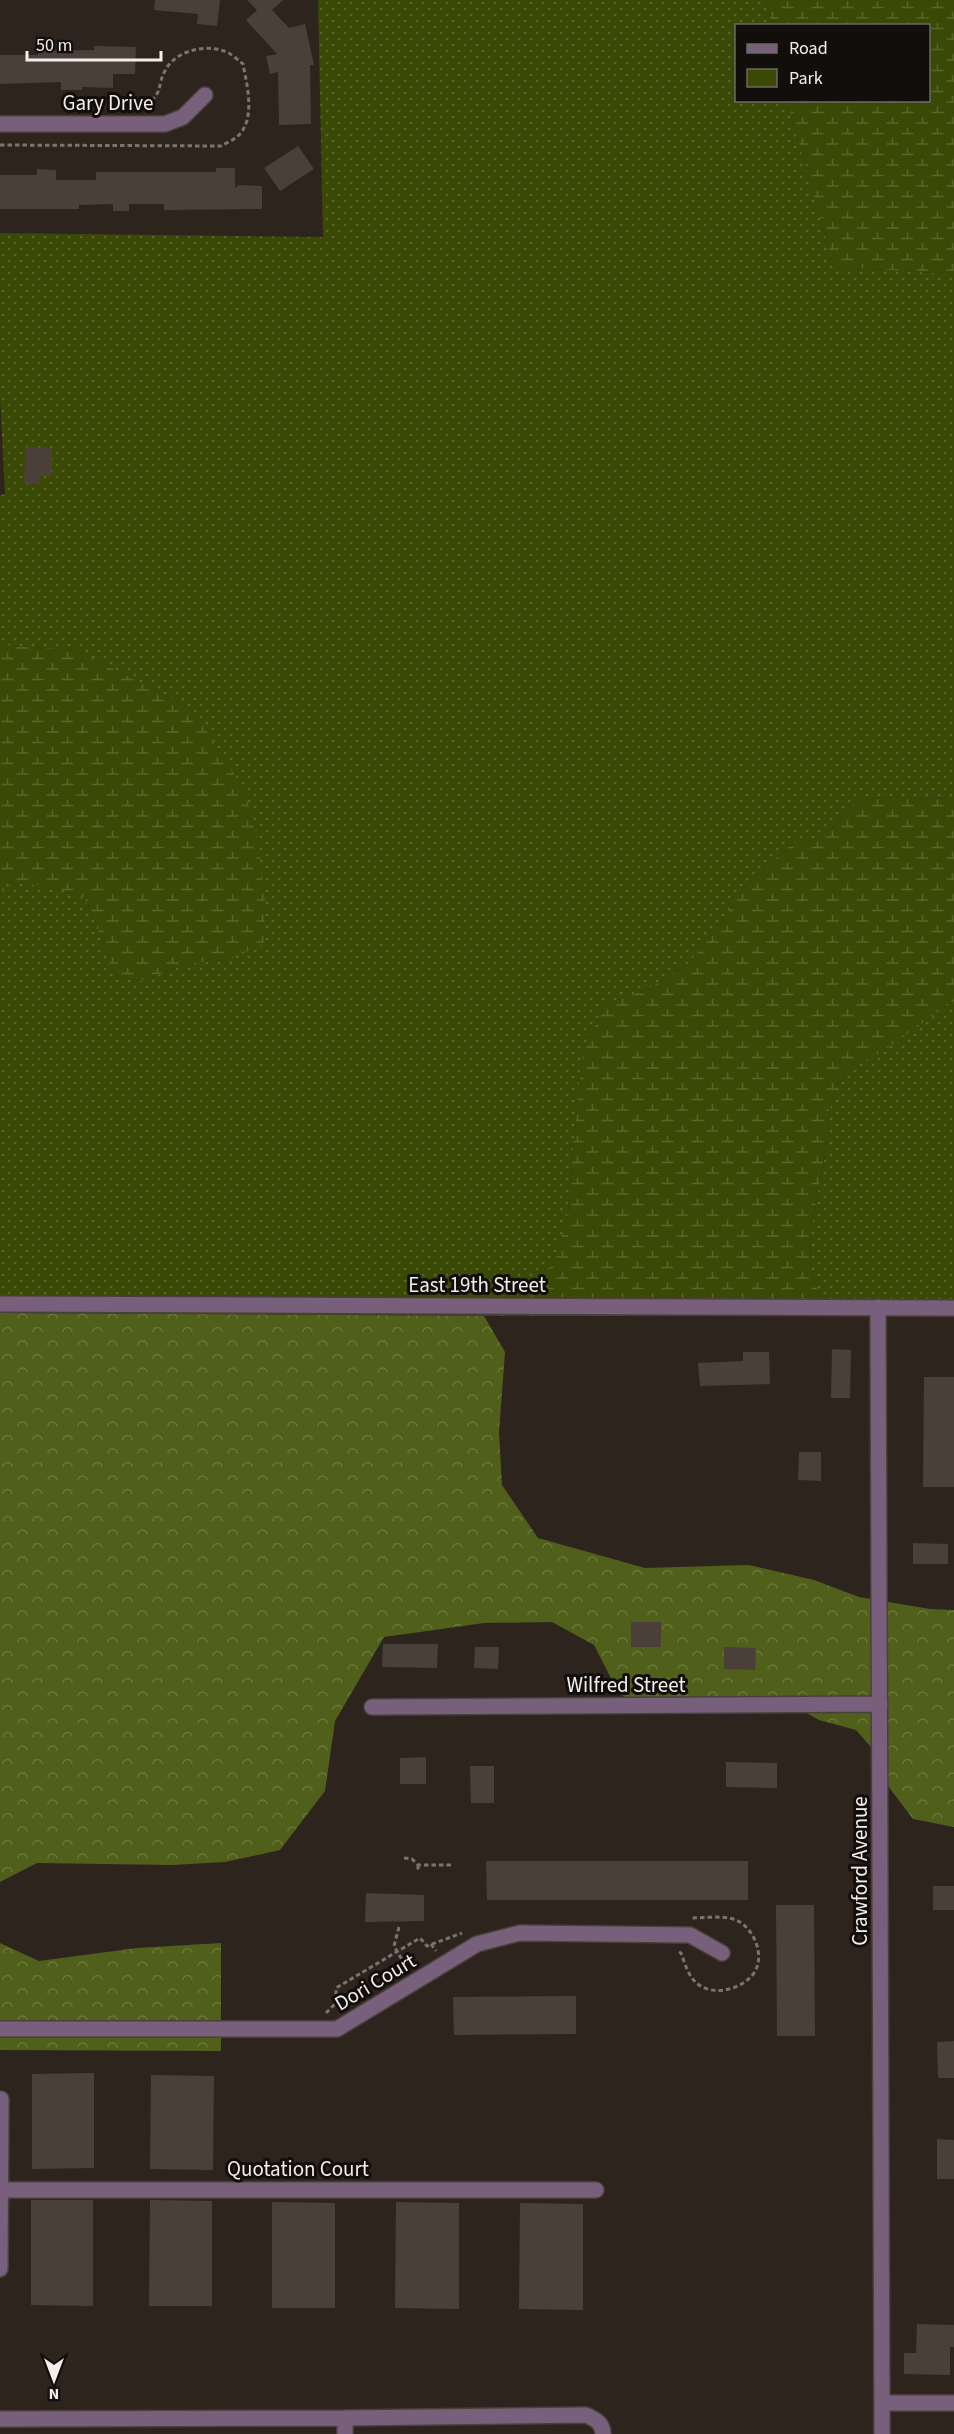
<svg xmlns="http://www.w3.org/2000/svg" width="954" height="2434" font-family="'Source Sans 3',sans-serif">
  <style>
    .green { fill: url(#green-dots) }
    .forest { fill: url(#forest-crowns) }
    .wetland { fill: url(#wetland-marsh) }
    .building { fill: #4a4039 }
    .lines { fill: none; stroke-linecap: round; stroke-linejoin: round }
    .minor-casing { stroke: #49403b; stroke-width: 18 }
    .path { stroke: #7b746e; stroke-width: 3; stroke-dasharray: 4.5 3; stroke-linecap: butt }
    .minor { stroke: #785f7b; stroke-width: 15 }
    .labels { text-anchor: middle; stroke-width: 6; stroke-linejoin: round; paint-order: stroke }
    .street-label { font-size: 21px; fill: #f4eeea; stroke: #120e0b }
  </style>
  <defs>
    <pattern id="green-dots" width="8" height="8" patternUnits="userSpaceOnUse" patternTransform="scale(1.5)"><rect width="8" height="8" fill="#3b4906"/><path d="M2 2h.1M6 6h.1" fill="none" stroke="#58642a" stroke-width="1.8" stroke-linecap="round"/></pattern>
    <pattern id="forest-crowns" width="20" height="18" patternUnits="userSpaceOnUse" patternTransform="scale(1.5)"><rect width="20" height="18" fill="#50601a"/><path d="M2 6a3 3 0 1 1 6 0M12 15a3 3 0 1 1 6 0" fill="none" stroke="#6a773b"/></pattern>
    <pattern id="wetland-marsh" width="20" height="14" patternUnits="userSpaceOnUse" patternTransform="scale(1.5)"><rect width="20" height="14" fill="#3b4906"/><path d="M1 5h8M5 5V1M11 12h8M15 12V8" fill="none" stroke="#58642a"/></pattern>
  </defs>
  <rect width="100%" height="100%" fill="#2d241e"/>
  <path class="green" d="M318,0H766L771,25L736,26V100L787,101L834,267L954,274V799L860,797L823,839L793,843L746,885L721,923L689,963L648,989L605,1004L582,1053L567,1221L552,1266L531,1294L484,1316L0,1313V894L11,883L52,886L85,898L116,975L141,981L190,963L228,960L193,710L77,650L0,645V495L5,494L0,397V233L323,237Z
    M954,1001V1317L825,1316L810,1263L811,1230L826,1149L829,1111L838,1083L853,1065L881,1053Z"/>
  <path class="forest" d="M0,1313L484,1316L505,1352L499,1432L502,1485L538,1538L645,1568L749,1565L814,1580L859,1597L930,1609L954,1610V1827L913,1819L885,1782L877,1754L856,1730L819,1720L794,1706L660,1712L619,1694L594,1645L552,1622L484,1623L384,1637L335,1721L325,1791L280,1850L225,1862L172,1865L37,1863L0,1882Z
    M0,1943L39,1961L137,1948L221,1943V2051L0,2050Z"/>
  <path class="wetland" d="M766,0H954V274L834,267L787,101L928,100V26L771,25Z
    M0,645L77,650L193,710L244,790L257,835L265,900L264,944L228,960L190,963L141,981L116,975L85,898L52,886L11,883L0,894Z
    M860,797L954,799V1001L881,1053L853,1065L838,1083L829,1111L826,1148L811,1230L810,1263L825,1316H484L531,1294L552,1265L567,1221L582,1053L605,1004L648,989L689,963L721,923L746,885L793,843L822,837L823,839Z"/>
  <path class="building" d="M155,0H220L217,26L197,24L198,14L154,10Z
    M247,0H283L272,10L289,28L305,24L314,65H310L311,124L279,125L278,72L270,74L266,56L277,54L246,20L257,10Z
    M94,46L136,47L135,74H113V88L82,87V90H61V82L0,84V55H38V51L94,50Z
    M298,146L314,169L280,191L264,168Z
    M216,168H235V188L239,185L262,186V209L164,210V204H129V211H113V204L79,205V209H0V175H37V169L56,170V180H96V172H216Z
    M26,447L52,448L51,476H40V484L24,483Z
    M832,1349L851,1350L850,1398H831Z
    M743,1352H769L770,1384L700,1386L698,1363L743,1361Z
    M924,1377H954V1487H923Z
    M799,1452H821V1481L798,1480Z
    M913,1543L948,1544V1564H913Z
    M631,1622H661V1647H631Z
    M383,1644H438L437,1668L382,1667Z
    M475,1647H499L498,1669L474,1668Z
    M724,1647L756,1648L755,1670L724,1669Z
    M426,1757V1784H400V1758Z
    M726,1762L777,1763V1788L726,1787Z
    M470,1766H494V1803H471Z
    M486,1861H748V1900H487Z
    M933,1886H954V1910H933Z
    M366,1893L424,1895V1921L365,1922Z
    M776,1905H814L815,2036H777Z
    M576,1996V2034L454,2035L453,1997Z
    M954,2041V2078H938L937,2042Z
    M94,2073V2168L32,2169V2074Z
    M151,2075L214,2076L213,2170L150,2169Z
    M937,2139L954,2140V2179H937Z
    M31,2200H93V2306L31,2305Z
    M150,2200L212,2201V2306H149Z
    M272,2202L335,2203V2308H272Z
    M396,2202L459,2203V2309L395,2308Z
    M520,2203L583,2204V2310L519,2309Z
    M917,2324L954,2325V2347H950V2375L904,2374V2353H916Z"/>
  <g class="lines">
    <g class="minor-casing">
      <path id="minor" d="M0,124H165L183,117L205,95
        M0,1304L954,1308
        M878,1307L882,2434
        M372,1707L880,1704
        M0,2029H337L477,1944L520,1933L690,1935L722,1953
        M0,2190H596
        M0,2269L1,2099
        M882,2403H954
        M0,2419L345,2418
        M345,2434V2418L586,2415C595,2419 603,2423 603,2434"/>
    </g>
    <path class="path" d="M0,145L221,146C226,143 234,140 238,136C256,119 247,85 243,64C238,60 231,53 224,51C205,44 176,51 166,69C155,88 166,90 144,107
      M404,1858L412,1859L418,1865H451
      M418,1865V1871
      M399,1927L394,1946L405,1965
      M431,1944L436,1951
      M679,1952L681,1953C684,1961 687,1971 692,1978C707,1999 741,1991 754,1973C767,1954 751,1921 729,1918C717,1916 703,1918 691,1918
      M326,2013L336,2003V1988L420,1938L427,1946L462,1933"/>
    <use href="#minor" class="minor"/>
  </g>
  <g class="labels">
    <g class="street-label">
      <text x="108" y="110">Gary Drive</text>
      <text x="477" y="1292">East 19th Street</text>
      <text x="626" y="1692">Wilfred Street</text>
      <text transform="translate(860 1871) rotate(-90)" y="7">Crawford Avenue</text>
      <text transform="translate(375 1982) rotate(-31)" y="7">Dori Court</text>
      <text x="298" y="2176">Quotation Court</text>
    </g>
  </g>
  <rect x="735" y="24" width="195" height="78" fill="#120e0b" stroke="#6c6864" stroke-width="1.5"/>
  <rect x="747" y="44" width="30" height="9" fill="#785f7b" stroke="#6c6864" stroke-width="1.5"/>
  <text x="789" y="54" font-size="18" fill="#f4eeea">Road</text>
  <rect x="747" y="69" width="30" height="18" fill="#3b4906" stroke="#6c6864" stroke-width="1.5"/>
  <text x="789" y="84" font-size="18" fill="#f4eeea">Park</text>
  <g transform="translate(54 2380) rotate(180)" stroke="#120e0b" stroke-width="4.5" paint-order="stroke">
  <path d="M0-4.5L10 22L0 15L-10 22Z" fill="#f4eeea"/>
  <text y="-9" font-size="16" font-weight="bold" text-anchor="middle" fill="#f4eeea">N</text>
  </g>
  <path d="M27 51v9h134v-9" fill="none" stroke="#f4eeea" stroke-width="3"/>
  <text x="36" y="51" font-size="18" fill="#f4eeea" stroke="#120e0b" stroke-width="4.5" paint-order="stroke">50 m</text>
</svg>
